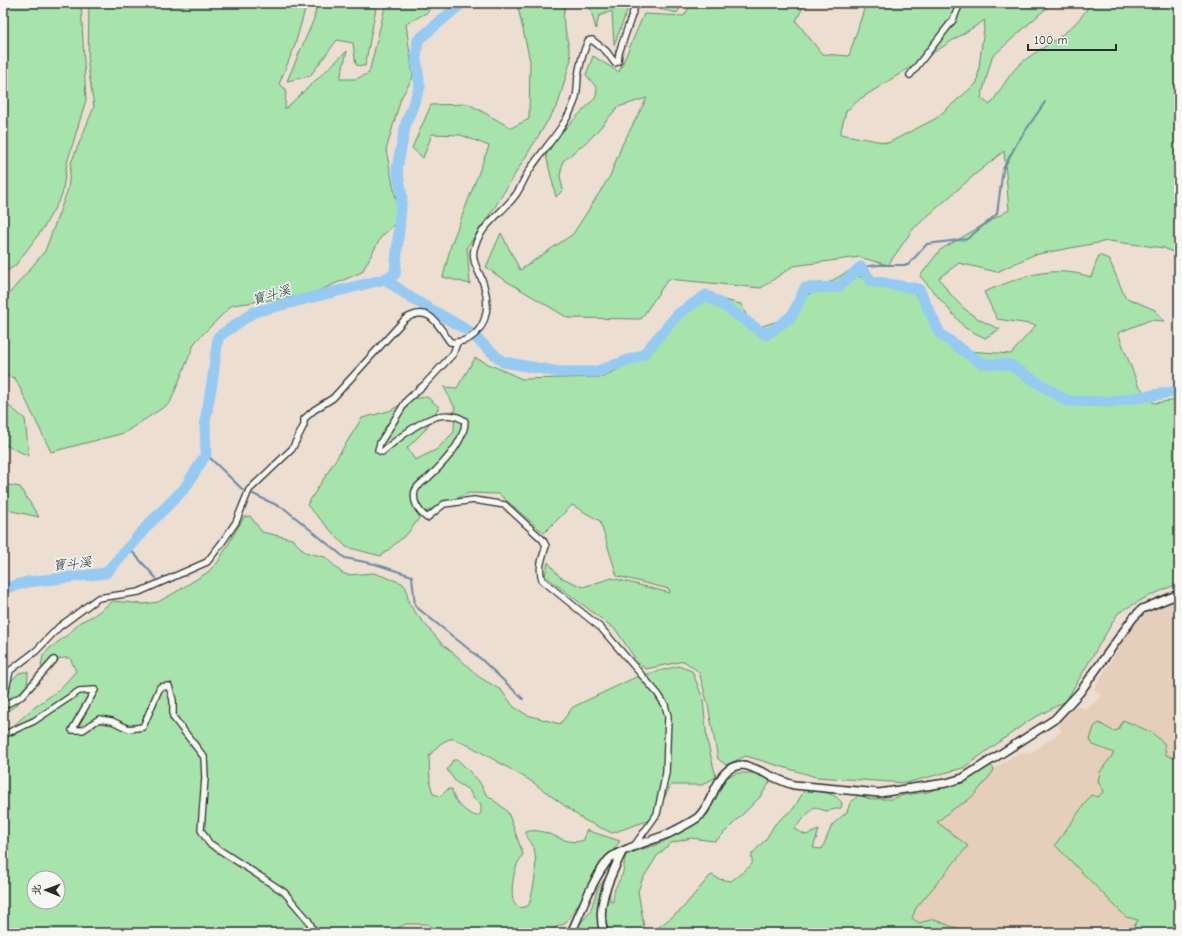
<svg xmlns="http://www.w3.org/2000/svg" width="1182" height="936" font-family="'Comic Neue','LXGW WenKai TC',sans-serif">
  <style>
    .built { fill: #e5ceba }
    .green { fill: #a6e4ab; stroke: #68886b; fill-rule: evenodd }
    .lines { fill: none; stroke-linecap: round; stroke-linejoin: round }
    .stream { stroke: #6b8aa3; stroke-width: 2 }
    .river { stroke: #95caf3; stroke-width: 11 }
    .minor-casing { stroke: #2b2b2b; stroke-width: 8 }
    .tertiary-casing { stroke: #2b2b2b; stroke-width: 10 }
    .minor { stroke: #f6f6f2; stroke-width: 5.5 }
    .tertiary { stroke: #f6f6f2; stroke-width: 7 }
    .labels { text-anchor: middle; stroke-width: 3; stroke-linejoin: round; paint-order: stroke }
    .water-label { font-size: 13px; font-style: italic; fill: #46535d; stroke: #f6f6f2 }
  </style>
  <rect width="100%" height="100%" fill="#ecded1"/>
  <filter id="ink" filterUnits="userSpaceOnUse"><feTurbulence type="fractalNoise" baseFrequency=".025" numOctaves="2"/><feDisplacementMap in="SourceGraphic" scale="8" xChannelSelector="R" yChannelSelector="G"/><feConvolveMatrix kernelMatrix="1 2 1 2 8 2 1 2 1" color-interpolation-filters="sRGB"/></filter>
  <g filter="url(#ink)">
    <path class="built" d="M1179,597V760L1166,755L1164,743L1151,732L1123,720L1119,730L1113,731L1099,723L1114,753L1104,791L1098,797L1130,919L1139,920L1131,931L1123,933H977L950,926L934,919L919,923L912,918L937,822L953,809L967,801L993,772L994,769L1018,753L1029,754L1061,732L1058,721L1076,706L1087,709L1102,696L1094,689L1135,621L1159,605Z"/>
    <path class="green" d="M3,3H81L86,100L67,163L62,195L44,227L15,266L3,273Z
      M89,3H307L294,48L279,84L286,89L285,109L347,51L340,79H356L369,73L386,3H431L428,12L406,24L413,77L401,98L386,150L400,219L381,237L362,272L309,295L232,305L195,342L170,403L124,433L51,452L15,378L3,375V301L45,251L68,189L71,163L94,107L88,66Z
      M317,3H377L365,66L356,65L353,43L337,40L310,76L287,81L314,19Z
      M517,3H565L563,18L571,59L558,104L493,210L467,247L470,284L443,277L451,245L489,146L461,135L432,134L423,158L412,148L431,105L469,104L511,128L529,119L530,61Z
      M585,3H630L614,45L612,11L599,16L596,29L590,7Z
      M648,3H683L677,13L655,8Z
      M692,3H805L796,21L822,54L849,56L866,3H1052L992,57L981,98L990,105C999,93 1010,72 1021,63C1044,45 1077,31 1090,3H1145L1149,6L1179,5V255L1164,248L1108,241L1033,255L997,272L959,263L939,278C956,304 971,318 1000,329L985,338L965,328L920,276L940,250L1009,210L1004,151L972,177L913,229L888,265L859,257L793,266L761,288L668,279L641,319L568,318L498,276L486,267L501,233L520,270L573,234L610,176L622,145L647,98L618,107L591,138L563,161L560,176L563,190L556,197L546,155L559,135L596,97L597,88L586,75L593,56L619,72L644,14L684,16ZM985,20L977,83L935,119L888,143L840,134L846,111L860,99Z
      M1099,255L1109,259L1125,297L1155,310L1164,321L1150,320L1118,333L1138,385L1154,403L1179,400V583L1145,598L1118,613L1066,701L1030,720L963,768L906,783L816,777L746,756L726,765L718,759L708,705L699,672L684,661L646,669L638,663L616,630L545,576L548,562L560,577L583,587L612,578L670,593L669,589L617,576L600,521L572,505L544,533L499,494L469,493L423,513L408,533L381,556L346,547L307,505L362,418L389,411L411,399L427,397L439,407L425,430L407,448L415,460L436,450L454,432L455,408L444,387L457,388L475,358L522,379L603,377L641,357L670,325L703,295L741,304L753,329L778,321L809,294L847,272L870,280L909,285L953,350L1011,354L1036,325L997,319L984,292C1021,277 1051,264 1091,277Z
      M3,401L25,419L29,456L3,444Z
      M3,484L20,487L39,517L3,509Z
      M250,516L262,532L292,539L305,552L325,557L342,573L348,575L374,573L402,583L406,588L409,604L419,617L442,644L457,656L479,677L501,690L514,707L527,715L560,724L573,707L636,677L678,666L692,671L703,699L707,740L716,777L702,785H671L653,819L612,833L584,820L531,781L472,747L454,739H449L440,744L429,756L430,783L433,794L441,796L448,789H452C452,800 466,814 477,816L481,813V804L473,798L469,790L456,782L447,770L453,760H458L479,781L486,794L506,810L509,815L523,854C521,858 517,863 516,868C512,878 506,918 529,905C534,888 538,866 534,848C532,842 526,839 526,832C546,825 564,848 584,840L586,830L620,841C600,867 585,896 566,922L563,925H559L548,933H437L427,924H406L387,933H3V735L31,710L60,689L76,671L70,658C58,657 53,661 45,669L41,666L43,656L50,648L71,632L80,622L93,616L113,601L144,604L158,602L176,592L208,572L218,562L244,517ZM34,878H58V902H34Z
      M24,672H28C28,692 22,705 3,713V689L19,673Z
      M1123,720L1151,732L1164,743L1166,755L1179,760V892L1175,897L1179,904V933H1123L1131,931L1138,920L1126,917L1055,845L1091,795L1098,797L1104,791L1098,782L1100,772L1114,753L1093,745L1090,740L1094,727L1099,723L1113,731L1118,730Z
      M987,766H991L994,769L993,772L976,793L967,801L953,809L937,822L968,846L916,908L912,918L919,923L934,919L950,926L977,933H651L681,910L709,877L712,875L719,879L731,881C734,879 751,866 752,864C753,861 751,858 752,854L766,839L775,824L794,808L805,789C819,793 833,790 842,803L841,808L826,811L814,807L794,829L806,835L819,830L813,848L822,849L832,825L847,812L850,803L859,795L870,799H892L904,795L928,792L940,787L956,784Z
      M737,773C748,773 763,772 770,782L760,797L718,839L714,841L691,838L671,843L657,856L642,880L638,891L645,933H564L579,925L590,912L598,888L609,873L610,901L613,902C614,886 616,888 622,875C625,868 623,860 627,854L659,844L678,834L687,826L702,819L708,814L726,778Z"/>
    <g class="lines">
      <path class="stream" d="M861,267L878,265H908L927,244L967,239L997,214L1003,169L1017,143L1045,102
        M206,454L243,490
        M253,494L285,509L345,558L375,564L412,576L415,606L481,659L523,699
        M128,547L156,578"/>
      <path class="river" d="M385,279L411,298L467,330L503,362L559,372H595L643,355L678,314L706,295L723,305L766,335L792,316L805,288L838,287L861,267L871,281L919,289L940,334L981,363L1010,365L1067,401L1109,402L1179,391
        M3,589L27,582L106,573L149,524L185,488L206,454L205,422L212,383L218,337L254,312L385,279L395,274L402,196L397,168L406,123L420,87L416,59L418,40L462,3"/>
      <g class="minor-casing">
        <path id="minor" d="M910,75L953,20L960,3
          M457,343L453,354L425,384L407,400L380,443L378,450L382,452C403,435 438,402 465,421C465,442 442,465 428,478C423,482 417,485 415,491C412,502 419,512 427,518L444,504L474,500L505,505L543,540L546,546C542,559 538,567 542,580L601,628L658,694L665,705L668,716L666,773L657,814L634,846
          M3,676L36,651L59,627L98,598L139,592L207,562L221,544L236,522L249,490L292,449L304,425V419L314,410L333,398L405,319C430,304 437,324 450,342C459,343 469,340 475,334C488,322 489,302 484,286C481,273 471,263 474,249C480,226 500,215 514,197C521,189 524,177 531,168C545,147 565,127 574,103C578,95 577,85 578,76C580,64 583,52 588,41L592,40L606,51L615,63L618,62L619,53L636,3
          M3,691L6,689L10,671
          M3,706L22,696L54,660
          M3,735L34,721L79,691L95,690L72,730H83L99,719L112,721L129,729L143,727L160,687L169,686L173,700V717L204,757L205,778L201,830L209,843L284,892L308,920L315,933"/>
      </g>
      <g class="tertiary-casing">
        <path id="tertiary" d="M569,933L572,931C583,907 592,880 609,859C616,851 656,839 668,834C678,829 688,824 697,818C715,804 715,765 743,765C754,766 780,782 794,785L879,793L946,783L963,778L1055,719L1080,692L1133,618L1142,609L1179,594
          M604,933C595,904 610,878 622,852"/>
      </g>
      <use href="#minor" class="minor"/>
      <use href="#tertiary" class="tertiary"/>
    </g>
  </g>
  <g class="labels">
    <g class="water-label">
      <text transform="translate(271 294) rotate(-17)" y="5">寶斗溪</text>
      <text transform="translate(72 563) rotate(-6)" y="5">寶斗溪</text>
    </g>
  </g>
  <rect width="1182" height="936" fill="none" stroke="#f6f6f2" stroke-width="16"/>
  <rect x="8" y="8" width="1166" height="920" fill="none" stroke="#2b2b2b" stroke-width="1.5" filter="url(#ink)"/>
  <g transform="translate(46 890) rotate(271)"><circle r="19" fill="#f6f6f2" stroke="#a5a5a2"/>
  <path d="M0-3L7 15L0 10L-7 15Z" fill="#2b2b2b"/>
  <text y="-6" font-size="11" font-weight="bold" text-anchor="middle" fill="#2b2b2b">北</text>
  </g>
  <path d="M1028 44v6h88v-6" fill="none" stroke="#2b2b2b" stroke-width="2"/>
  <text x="1034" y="44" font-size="12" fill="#2b2b2b" stroke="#f6f6f2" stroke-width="3" paint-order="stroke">100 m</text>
</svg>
